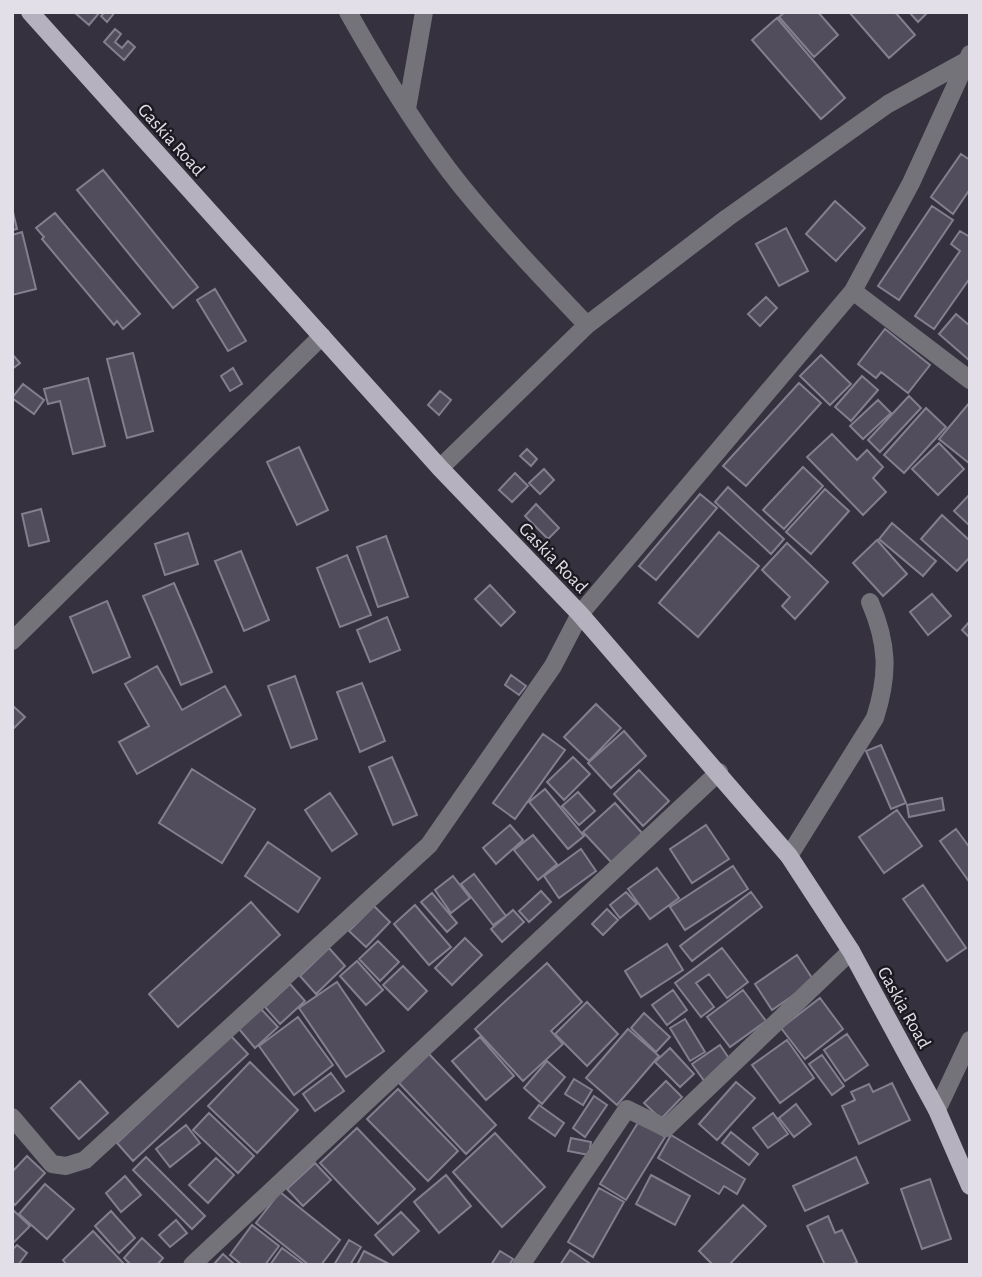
<svg xmlns="http://www.w3.org/2000/svg" width="982" height="1277" font-family="'Alegreya Sans',sans-serif">
  <style>
    .building { fill: #514d5c; stroke: #837f8f; stroke-width: 2 }
    .lines { fill: none; stroke-linecap: round; stroke-linejoin: round }
    .minor { stroke: #75737a; stroke-width: 18 }
    .major { stroke: #b5b1bf; stroke-width: 18 }
    .labels { text-anchor: middle; stroke-width: 5; stroke-linejoin: round; paint-order: stroke }
    .street-label { font-size: 19px; fill: #e2dfe8; stroke: #1c1a20 }
  </style>
  <rect width="100%" height="100%" fill="#35313e"/>
  <path class="building" d="M74,12H100L89,25Z
    M105,12H115L107,22L101,16Z
    M785,12H818L838,35L814,57L779,17Z
    M849,12H895L915,35L889,58Z
    M909,12H928L918,22Z
    M777,18L845,98L821,119L752,40Z
    M115,29L121,34L115,42L122,48L128,41L135,47L124,60L104,42Z
    M961,154L970,160V189L953,214L931,197Z
    M103,170L198,287L173,308L77,190Z
    M835,201L865,228L836,261L806,234Z
    M932,206L953,220L899,300L878,286Z
    M12,208L17,229L12,230Z
    M55,213L140,314L123,329L117,321L114,325L42,239L44,237L36,228Z
    M786,228L808,271L779,286L756,244Z
    M960,231L970,237V278L934,329L915,316L960,251L951,244Z
    M22,232L36,289L12,295V235Z
    M215,289L246,341L228,351L197,300Z
    M766,297L777,308L760,326L748,314Z
    M956,314L970,326L969,360L939,334Z
    M885,329L930,365L908,393L881,372L876,378L858,364Z
    M133,353L153,431L127,438L107,359Z
    M12,354L20,363L12,369Z
    M821,355L851,384L830,405L800,376Z
    M233,368L242,384L230,391L221,376Z
    M862,376L878,390L851,421L835,407Z
    M88,378L105,446L73,454L60,401L48,404L44,389Z
    M799,383L821,403L746,486L723,466Z
    M23,384L44,400L34,414L12,398Z
    M440,391L451,400L439,415L428,405Z
    M909,396L921,408L880,452L868,440Z
    M878,400L891,413L863,439L850,426Z
    M970,402V464L939,439Z
    M926,408L946,427L904,473L884,455Z
    M832,434L857,460L867,450L883,467L873,478L886,492L863,515L807,457Z
    M939,443L964,469L938,495L912,469Z
    M299,447L328,510L297,525L267,462Z
    M527,449L537,459L531,466L520,456Z
    M803,467L823,486L784,529L763,510Z
    M544,469L554,480L540,494L529,483Z
    M515,473L528,486L512,502L499,490Z
    M728,487L784,539L771,554L715,502Z
    M825,489L849,511L811,554L786,532Z
    M700,494L717,508L656,580L639,566Z
    M970,494V526L954,511Z
    M536,504L559,528L548,539L525,516Z
    M41,509L49,541L29,546L22,514Z
    M942,515L970,541V557L957,571L921,539Z
    M892,523L936,561L923,576L879,539Z
    M719,532L759,566L698,637L659,603Z
    M188,533L198,564L165,575L155,544Z
    M386,536L408,597L378,607L357,547Z
    M877,540L907,574L883,596L853,563Z
    M787,543L828,582L795,619L782,606L790,597L762,570Z
    M241,551L269,620L244,631L215,561Z
    M347,555L371,615L340,627L317,568Z
    M174,583L212,672L181,685L143,596Z
    M490,585L515,612L501,626L475,599Z
    M932,594L951,616L928,635L910,612Z
    M107,601L130,657L93,673L70,617Z
    M387,617L400,650L370,662L357,630Z
    M970,621V638L962,630Z
    M157,666L182,710L225,686L241,715L137,774L119,742L149,726L125,684Z
    M511,675L526,686L519,695L505,685Z
    M295,676L317,739L291,748L268,686Z
    M362,683L385,741L360,752L337,692Z
    M596,704L621,728L589,761L564,737Z
    M12,705L25,717L12,730Z
    M624,731L646,756L611,788L588,763Z
    M543,734L565,750L515,819L493,803Z
    M881,745L906,803L891,809L866,751Z
    M392,757L417,815L393,825L369,767Z
    M573,757L590,774L564,800L547,782Z
    M192,769L255,809L222,863L159,823Z
    M639,770L669,801L643,826L614,794Z
    M545,789L584,836L568,849L529,802Z
    M578,792L595,811L579,825L562,806Z
    M330,793L357,834L332,851L305,810Z
    M942,798L944,810L909,817L907,805Z
    M615,803L643,834L612,863L583,832Z
    M897,810L922,846L884,873L859,837Z
    M510,825L523,840L496,864L483,848Z
    M706,825L729,859L692,883L670,849Z
    M956,829L970,848V883L940,841Z
    M533,835L557,864L538,880L514,850Z
    M268,842L320,878L298,912L245,876Z
    M581,849L596,871L559,898L544,876Z
    M733,866L748,889L685,930L670,907Z
    M657,868L679,898L650,919L628,889Z
    M474,874L506,916L493,925L461,884Z
    M453,876L470,898L451,913L435,890Z
    M923,885L966,948L947,961L903,899Z
    M541,891L551,902L529,922L519,911Z
    M626,892L637,904L620,918L610,905Z
    M751,892L762,907L692,961L680,946Z
    M432,893L457,923L447,932L421,902Z
    M251,902L280,935L178,1027L149,994Z
    M415,905L451,947L429,965L394,924Z
    M374,906L390,922L366,947L349,931Z
    M607,909L618,920L603,935L592,924Z
    M513,910L524,922L502,942L491,929Z
    M465,938L482,955L452,985L435,968Z
    M378,941L399,962L380,981L359,959Z
    M667,944L683,970L641,997L625,971Z
    M329,948L345,966L316,994L300,976Z
    M722,948L748,982L727,998L709,974L696,983L714,1007L701,1017L675,983Z
    M797,955L814,981L772,1010L755,984Z
    M357,961L383,990L366,1005L340,976Z
    M547,963L582,1002L551,1031L563,1044L523,1081L475,1029Z
    M403,966L427,991L408,1010L383,985Z
    M337,982L384,1051L346,1077L299,1008Z
    M290,984L305,1001L280,1024L265,1007Z
    M673,990L687,1010L667,1025L652,1005Z
    M743,990L766,1021L730,1047L707,1017Z
    M820,998L843,1029L805,1059L781,1028Z
    M587,1002L618,1034L587,1066L555,1034Z
    M261,1009L278,1027L255,1048L239,1029Z
    M644,1013L670,1037L656,1052L631,1028Z
    M298,1017L333,1065L294,1095L259,1046Z
    M685,1019L705,1052L690,1061L670,1028Z
    M628,1029L659,1056L617,1105L586,1078Z
    M847,1034L868,1065L845,1081L824,1050Z
    M231,1036L248,1054L133,1161L117,1143Z
    M480,1037L514,1076L486,1100L452,1061Z
    M787,1040L814,1078L780,1103L752,1065Z
    M720,1045L732,1063L705,1082L692,1064Z
    M670,1048L694,1074L680,1087L655,1062Z
    M429,1054L496,1125L466,1154L399,1083Z
    M822,1055L844,1086L832,1095L809,1064Z
    M547,1061L565,1077L542,1104L524,1088Z
    M250,1062L298,1110L257,1153L208,1106Z
    M331,1073L344,1091L315,1111L303,1094Z
    M574,1079L592,1090L583,1105L565,1094Z
    M80,1081L108,1113L79,1139L51,1108Z
    M666,1081L682,1097L661,1119L644,1103Z
    M736,1082L755,1098L717,1140L699,1124Z
    M892,1083L910,1120L859,1144L842,1106L855,1100L851,1092L869,1084L873,1092Z
    M398,1089L458,1151L428,1181L367,1119Z
    M594,1096L607,1105L585,1137L573,1128Z
    M796,1104L811,1124L794,1137L779,1118Z
    M539,1105L564,1123L555,1136L529,1118Z
    M209,1113L254,1156L238,1173L193,1130Z
    M773,1113L788,1134L768,1148L753,1128Z
    M639,1121L665,1137L626,1200L600,1184Z
    M186,1125L200,1143L170,1167L156,1149Z
    M357,1128L415,1189L378,1224L320,1163Z
    M731,1132L758,1154L749,1165L722,1143Z
    M495,1133L545,1187L502,1227L453,1172Z
    M671,1135L745,1179L737,1194L724,1186L719,1194L658,1158Z
    M571,1138L591,1142L589,1155L568,1151Z
    M27,1156L45,1173L15,1205L12,1202V1172Z
    M146,1157L205,1216L192,1229L133,1170Z
    M856,1157L868,1183L805,1211L793,1186Z
    M216,1158L234,1175L208,1203L189,1185Z
    M315,1163L331,1180L303,1206L287,1189Z
    M446,1175L471,1206L439,1233L414,1202Z
    M651,1175L690,1196L675,1225L636,1204Z
    M125,1176L141,1195L121,1212L106,1193Z
    M930,1179L951,1239L922,1249L901,1189Z
    M45,1184L74,1209L47,1239L19,1214Z
    M599,1188L624,1202L593,1257L568,1242Z
    M280,1192L340,1240L321,1265H309L256,1223Z
    M743,1205L766,1226L729,1265H713L699,1251Z
    M12,1209L30,1226L12,1244Z
    M111,1211L135,1238L119,1253L95,1226Z
    M401,1212L419,1231L393,1255L375,1235Z
    M828,1216L835,1233L842,1230L857,1262L852,1265H825L807,1226Z
    M176,1220L187,1233L170,1247L159,1235Z
    M252,1225L279,1246L265,1265H242L230,1255Z
    M93,1231L125,1265H67L63,1260Z
    M142,1238L163,1258L157,1265H131L124,1258Z
    M349,1240L361,1247L350,1265H334Z
    M17,1245L27,1253L18,1265H12V1250Z
    M282,1248L305,1265H270Z
    M570,1250L592,1265H560Z
    M364,1251L391,1265H357Z
    M500,1251L513,1259L509,1265H491Z
    M223,1254L235,1265H213Z"/>
  <g class="lines">
    <path class="minor" d="M348,12C380,69 421,136 462,187C501,235 544,280 587,325L727,218L888,104L968,60
      M407,109L424,12
      M853,291L970,380
      M440,468L587,325
      M12,641L322,336
      M789,856L875,718C889,674 888,644 870,602
      M937,1110L970,1040
      M12,1117L52,1164L66,1166L85,1160L429,845L553,666L580,614L853,291L911,183L970,54
      M192,1265L719,772
      M521,1265L627,1109L666,1128L851,951"/>
    <path class="major" d="M30,12L440,468L580,614L789,856L851,951L937,1110L970,1186"/>
  </g>
  <g class="labels">
    <g class="street-label">
      <text transform="translate(172 139) rotate(48)" y="7">Gaskia Road</text>
      <text transform="translate(554 557) rotate(46)" y="7">Gaskia Road</text>
      <text transform="translate(905 1007) rotate(61)" y="7">Gaskia Road</text>
    </g>
  </g>
  <rect width="982" height="1277" fill="none" stroke="#e2dfe8" stroke-width="28"/>
</svg>
